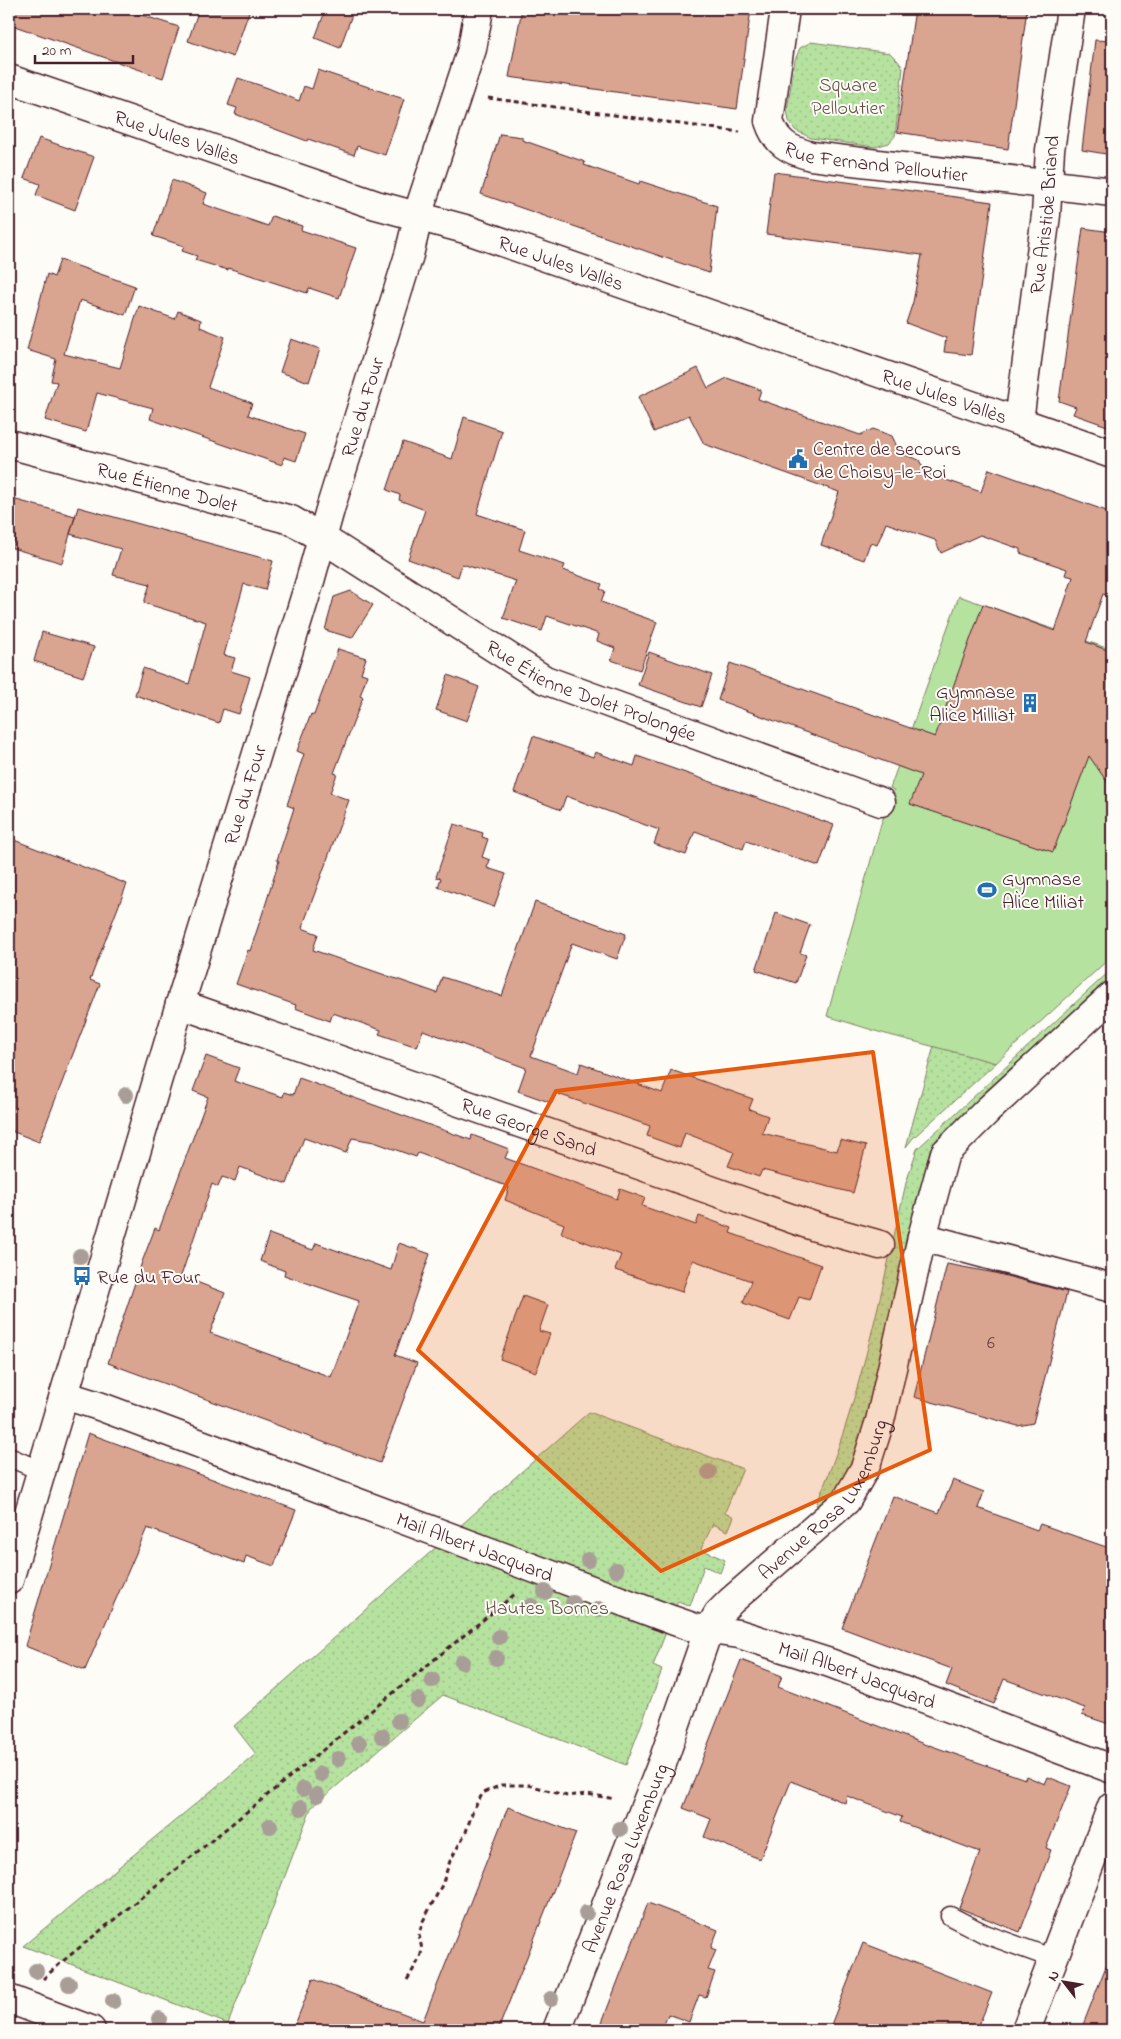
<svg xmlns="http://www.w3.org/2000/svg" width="1121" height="2039" font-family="'Indie Flower',sans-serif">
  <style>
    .grass { fill: url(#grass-dots); stroke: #808065 }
    .pitch { fill: #b6e29f; stroke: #808065 }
    .building { fill: #daa590; stroke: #4a1f2b }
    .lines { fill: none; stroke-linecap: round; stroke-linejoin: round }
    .lane-casing { stroke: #4a1f2b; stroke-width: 21 }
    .street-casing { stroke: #4a1f2b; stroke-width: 31 }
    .secondary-casing { stroke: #4a1f2b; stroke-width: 31 }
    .path { stroke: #4a1f2b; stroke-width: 3; stroke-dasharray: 5 4; stroke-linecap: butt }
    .lane { stroke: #fdfcf7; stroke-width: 18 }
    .street { stroke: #fdfcf7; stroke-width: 28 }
    .secondary { stroke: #fdfcf7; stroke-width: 28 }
    .tree { fill: #a99d97 }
    .marked { fill: #e8590c; fill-opacity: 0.2; stroke: #e8590c; stroke-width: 4; stroke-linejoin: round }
    .labels { text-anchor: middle; stroke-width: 4; stroke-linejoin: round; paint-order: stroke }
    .number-label { font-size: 18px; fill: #6e4044 }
    .park-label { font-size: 20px; fill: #655048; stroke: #fdfcf7 }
    .street-label { font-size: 20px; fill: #4a1f2b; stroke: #fdfcf7 }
    .poi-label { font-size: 20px; fill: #4a1f2b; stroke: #fdfcf7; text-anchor: start }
  </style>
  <defs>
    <pattern id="grass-dots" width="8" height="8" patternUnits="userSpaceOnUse" patternTransform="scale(1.25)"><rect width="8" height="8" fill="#b6e29f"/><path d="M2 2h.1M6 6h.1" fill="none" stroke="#9ec189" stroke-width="1.8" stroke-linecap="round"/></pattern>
  </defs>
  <rect width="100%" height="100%" fill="#fdfcf7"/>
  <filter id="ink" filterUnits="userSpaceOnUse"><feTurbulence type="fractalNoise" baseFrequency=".02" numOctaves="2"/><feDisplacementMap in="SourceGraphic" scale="10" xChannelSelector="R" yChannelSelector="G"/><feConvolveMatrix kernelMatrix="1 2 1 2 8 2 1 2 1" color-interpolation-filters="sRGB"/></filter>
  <g filter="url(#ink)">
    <path class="grass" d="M811,42L890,53L898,61L903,68L895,136L889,143L875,147L811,138L795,130L789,121L787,110L795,60L800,48Z
      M1112,969V979L937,1139L930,1149L858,1456L834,1496L828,1494L823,1508L816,1505C860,1403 881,1292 906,1183L917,1149Z
      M934,1046L996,1063L913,1138L906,1147Z
      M589,1412L743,1469L725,1512L734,1517L728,1531L713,1524L701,1549L725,1560L720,1573L704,1566L690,1606L678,1601L653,1666L662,1670L626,1765L443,1695L311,1808L228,2024L23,1946L256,1754L234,1726Z"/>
    <path class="pitch" d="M959,596L1112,650V956L996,1063L882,1033L827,1016L881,824L894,790L890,788Z"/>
    <path class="building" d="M9,9H123L179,27L163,78L9,24Z
      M199,9H250L233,57L188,41Z
      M326,9H354L340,48L315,38Z
      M522,9H751L737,109L509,77Z
      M915,9H1027L1008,149L897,132Z
      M1095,40L1112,41V155L1082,150Z
      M318,70L404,99L385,155L357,146L354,155L308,139L307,141L235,114L237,108L228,105L238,78L268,88L299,101L304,86L312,89Z
      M500,134L522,137V140L585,162L584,165L639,184L640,181L717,206L709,273L481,194Z
      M39,138L94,157L75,210L36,195L40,184L24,178Z
      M774,172L992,202L971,355L944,352L946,338L906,323L913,302L922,255L766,234Z
      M172,180L207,193L203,204L268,226L272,216L302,226L301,230L356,248L339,298L309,288L307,293L228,268V270L195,260L197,256L182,251L184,246L153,236Z
      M1083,228L1112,232V409L1110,427L1073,414L1076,407L1059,401Z
      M60,260L135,286L125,315L80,300L64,354L120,368L139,306L175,319L178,311L201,320L200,327L225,337L208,387L252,403L248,415L305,434L296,461L284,457L282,465L150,419L153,408L97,393L86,432L45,420L57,382L51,381L56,359L27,350L47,274L54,277Z
      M291,339L320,349L309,382L280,372Z
      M698,368L708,388L727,378L761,390L758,399L860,435L873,429L892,436L900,453L919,460L926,473L981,492L989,469L1112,513V597L1103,594L1086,642L1112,652V789L1089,756L1053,852L910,804L921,775L718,700L730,663L935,737L983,604L1055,631L1073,577L1065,575L1067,569L1020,553V549L980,535L941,553L935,540L886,523L877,545L870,543L864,560L821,545L839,492L704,444L689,415L654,432L638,397Z
      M464,417L502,431L477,514L525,530L519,550L565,565L563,570L602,584L600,589L605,591L601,602L657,622L640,670L611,660L615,648L597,641L599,634L547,616L542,631L503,618L516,581L462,564L458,577L408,559L425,510L399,500L400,495L387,490L403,442L452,459Z
      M9,498L75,516L62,563L12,548L15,536L9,535Z
      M78,507L273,561L265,590L244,584L224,655L235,658L231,671L250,677L239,714L223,709L219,723L135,695L143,668L189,684L206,622L144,603L150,584L113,575L121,549L70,534Z
      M351,591L373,605L352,638L325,630L334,597Z
      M42,632L94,647L83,677L34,661Z
      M338,649L366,658L361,673L367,675L360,696L363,697L334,773L337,774L330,793L349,800L302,928L318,934L313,950L437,993L442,977L502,996L535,902L626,934L617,959L572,943L531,1056L578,1073L581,1063L662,1093L671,1070L753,1099L749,1109L768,1116L762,1133L837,1151L840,1140L866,1146L853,1193L762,1170L759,1177L728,1166L734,1152L685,1133L680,1148L647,1136L650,1126L555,1093L552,1103L518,1091L526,1068L423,1030L417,1047L379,1034L381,1030L333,1013L330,1021L295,1008L296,1005L236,984L248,950L250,951L266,903L279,861L277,860L294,808L287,805L304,754L297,751L311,714L314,715Z
      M649,652L712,675L701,707L638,685Z
      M448,675L479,687L467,721L436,710Z
      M533,736L593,757L595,752L634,766L637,756L834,825L819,866L746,841L743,849L695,831L686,855L654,844L659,830L566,796L561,810L514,792Z
      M454,824L483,833L482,837L488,839L482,857L490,860L487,868L506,874L494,907L438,887L441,878L436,877Z
      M9,838L127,884L90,980L100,984L39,1142L9,1130Z
      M776,913L810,925L800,953L806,955L796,983L756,970Z
      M206,1056L239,1068L234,1081L283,1097L284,1092L293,1095L299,1078L471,1140L472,1135L509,1149L505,1158L617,1199L620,1189L645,1198L642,1206L696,1225L699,1216L732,1228L730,1233L821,1265L809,1300L799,1297L790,1320L743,1303L751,1281L693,1260L682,1292L615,1270L621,1255L561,1233L564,1224L505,1200L509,1187L418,1153L416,1157L374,1142L352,1138L346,1153L304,1138L287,1184L240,1167L235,1181L222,1177L218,1187L212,1184L181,1276L225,1293L210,1333L331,1377L359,1301L284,1275L285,1271L260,1261L269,1234L313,1250L316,1243L391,1270L399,1243L430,1254L395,1355L417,1363L380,1463L108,1363L142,1262L155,1228L159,1230L208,1097L193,1091Z
      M947,1264L995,1273L1067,1292L1033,1423L1018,1426L914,1397Z
      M523,1296L548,1305L539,1331L550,1334L536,1372L500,1359Z
      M88,1433L296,1510L274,1566L246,1556L244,1564L147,1528L85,1670L25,1646Z
      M953,1480L984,1492L978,1508L1037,1530L1040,1524L1112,1549V1725L1082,1715L1085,1708L1004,1679L994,1704L946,1685L952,1669L842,1628L893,1496L939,1513Z
      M741,1660L782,1676L778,1687L929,1746V1745L1025,1779L1026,1776L1045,1784L1048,1777L1071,1786L1046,1848L1051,1850L1020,1932L959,1908L980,1852L900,1822L902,1817L847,1796L845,1803L791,1781L760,1859L704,1837L711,1819L683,1808Z
      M508,1807L576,1833L498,2030H293L313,1979L423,2021Z
      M648,1903L718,1930L711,1948L716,1950L708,1970L715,1972L706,1997L699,1995L689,2022L668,2014L662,2030H599Z
      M863,1943L992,1993L977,2030H829Z
      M1110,1956H1112V2030H1081Z"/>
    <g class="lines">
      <g class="lane-casing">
        <path id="lane" d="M9,1457L41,1471
          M950,1916L985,1934L1054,1959"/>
      </g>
      <g class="street-casing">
        <g id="street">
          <path id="s1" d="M785,9L769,121C776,143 789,150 811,156L1112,192"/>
          <path id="s2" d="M9,79L376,205L465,229L1112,454"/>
          <path id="s3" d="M1019,421L1046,215L1050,150L1071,9"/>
          <path id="s4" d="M9,444L291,520L322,538L545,680L881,802"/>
          <path id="s5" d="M180,1004L816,1227L880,1245"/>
          <path d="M922,1237L1112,1288"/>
          <path id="s6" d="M64,1395L99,1406L672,1620L695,1628L739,1634L830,1663L1112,1769"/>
          <path id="s7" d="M9,1580L180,1004L310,581L331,506L409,255L422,201L472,49L479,9"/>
          <path id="s8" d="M557,2030L663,1761L708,1631L718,1614L731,1601L846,1501L865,1468L880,1421L922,1237L945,1153L988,1110L1112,996"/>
          <path d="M1026,2030L1112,1806"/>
        </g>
      </g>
      <g class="secondary-casing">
        <path id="secondary" d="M9,1999L91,2030"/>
      </g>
      <path class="path" d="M488,98L740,132
        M43,1979L63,1961L515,1594
        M407,1980L420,1958L422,1950L419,1934L422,1923L442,1885L450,1861L466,1832L473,1810L483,1793L501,1785H529L567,1796L587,1794L615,1799"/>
      <use href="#lane" class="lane"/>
      <use href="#street" class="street"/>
      <use href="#secondary" class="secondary"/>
    </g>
    <g class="tree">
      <circle cx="126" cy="1095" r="8"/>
      <circle cx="80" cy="1256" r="8"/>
      <circle cx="709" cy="1472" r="8"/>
      <circle cx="588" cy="1560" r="8"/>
      <circle cx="616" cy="1570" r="8"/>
      <circle cx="545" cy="1592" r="8"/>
      <circle cx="573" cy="1603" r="8"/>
      <circle cx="531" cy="1606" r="8"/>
      <circle cx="599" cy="1609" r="8"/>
      <circle cx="499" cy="1637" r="8"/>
      <circle cx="496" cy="1658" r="8"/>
      <circle cx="462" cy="1662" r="8"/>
      <circle cx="432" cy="1680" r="8"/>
      <circle cx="418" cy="1700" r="8"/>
      <circle cx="399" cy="1721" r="8"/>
      <circle cx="382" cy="1736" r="8"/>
      <circle cx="359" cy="1743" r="8"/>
      <circle cx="338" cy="1759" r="8"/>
      <circle cx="321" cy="1774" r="8"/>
      <circle cx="303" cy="1789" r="8"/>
      <circle cx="317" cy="1795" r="8"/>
      <circle cx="301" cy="1808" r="8"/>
      <circle cx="270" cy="1826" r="8"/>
      <circle cx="620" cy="1829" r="8"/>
      <circle cx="586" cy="1913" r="8"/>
      <circle cx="36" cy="1971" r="8"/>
      <circle cx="69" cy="1984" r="8"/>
      <circle cx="551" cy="1999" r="8"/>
      <circle cx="113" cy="2001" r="8"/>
      <circle cx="159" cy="2019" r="8"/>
    </g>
  </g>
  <path class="marked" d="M873,1052L930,1450L661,1571L418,1350L556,1091Z"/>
  <defs>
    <g id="civic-bare" transform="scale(1.5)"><path d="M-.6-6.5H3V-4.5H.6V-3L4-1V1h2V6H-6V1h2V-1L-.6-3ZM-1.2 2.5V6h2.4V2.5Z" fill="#1f6fb2" stroke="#fdfcf7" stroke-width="2.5" paint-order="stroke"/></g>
    <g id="building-bare" transform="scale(1.5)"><path d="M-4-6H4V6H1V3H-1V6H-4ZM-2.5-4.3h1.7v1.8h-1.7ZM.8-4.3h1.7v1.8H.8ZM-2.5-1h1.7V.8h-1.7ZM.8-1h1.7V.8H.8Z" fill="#1f6fb2" stroke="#fdfcf7" stroke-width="2.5" paint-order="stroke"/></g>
    <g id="stadium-bare" transform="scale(1.5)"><path d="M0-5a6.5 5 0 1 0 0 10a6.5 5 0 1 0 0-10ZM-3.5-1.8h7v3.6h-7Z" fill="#1f6fb2" stroke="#fdfcf7" stroke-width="2.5" paint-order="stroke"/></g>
    <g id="bus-bare" transform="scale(1.5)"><path d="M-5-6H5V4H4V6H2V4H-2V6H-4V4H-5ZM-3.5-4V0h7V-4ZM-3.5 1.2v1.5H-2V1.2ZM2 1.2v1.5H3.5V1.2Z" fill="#1f6fb2" stroke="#fdfcf7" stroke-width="2.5" paint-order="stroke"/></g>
  </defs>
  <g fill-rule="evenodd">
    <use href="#civic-bare" x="798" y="459"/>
    <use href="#building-bare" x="1030" y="703"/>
    <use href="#stadium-bare" x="987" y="890"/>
    <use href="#bus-bare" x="82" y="1276"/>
  </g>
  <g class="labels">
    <g class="number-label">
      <text x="991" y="1348">6</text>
    </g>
    <g class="park-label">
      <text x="848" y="91">Square<tspan x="848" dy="23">Pelloutier</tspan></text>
      <text x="547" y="1614">Hautes Bornes</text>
    </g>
    <g class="street-label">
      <text dy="7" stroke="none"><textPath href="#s2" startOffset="178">Rue Jules Vallès</textPath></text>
      <text dy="7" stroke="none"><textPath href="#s1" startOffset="236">Rue Fernand Pelloutier</textPath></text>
      <text dy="7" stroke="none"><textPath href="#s3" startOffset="208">Rue Aristide Briand</textPath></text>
      <text dy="7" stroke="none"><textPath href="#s2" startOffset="582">Rue Jules Vallès</textPath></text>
      <text dy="7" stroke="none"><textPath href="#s2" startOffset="988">Rue Jules Vallès</textPath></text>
      <text dy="7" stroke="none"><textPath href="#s7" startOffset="1225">Rue du Four</textPath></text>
      <text dy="7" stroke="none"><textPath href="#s4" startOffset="164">Rue Étienne Dolet</textPath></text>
      <text dy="7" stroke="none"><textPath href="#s4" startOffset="639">Rue Étienne Dolet Prolongée</textPath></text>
      <text dy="7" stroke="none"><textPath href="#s7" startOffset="820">Rue du Four</textPath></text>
      <text dy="7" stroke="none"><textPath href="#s5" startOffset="370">Rue George Sand</textPath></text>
      <text dy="7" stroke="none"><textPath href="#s8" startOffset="605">Avenue Rosa Luxemburg</textPath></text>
      <text dy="7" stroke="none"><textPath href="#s6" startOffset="438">Mail Albert Jacquard</textPath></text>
      <text dy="7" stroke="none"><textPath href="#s6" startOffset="842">Mail Albert Jacquard</textPath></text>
      <text dy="7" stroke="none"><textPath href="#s8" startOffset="185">Avenue Rosa Luxemburg</textPath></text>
    </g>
    <g class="poi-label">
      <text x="813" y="455">Centre de secours<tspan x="813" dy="23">de Choisy-le-Roi</tspan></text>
      <text x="1015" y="698" text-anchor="end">Gymnase<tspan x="1015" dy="23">Alice Milliat</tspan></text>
      <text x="1002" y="885">Gymnase<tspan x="1002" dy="23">Alice Miliat</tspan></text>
      <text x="97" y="1283">Rue du Four</text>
    </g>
  </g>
  <rect width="1121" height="2039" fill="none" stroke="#fdfcf7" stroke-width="30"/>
  <rect x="15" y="15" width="1091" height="2009" fill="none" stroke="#4a1f2b" stroke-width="2" filter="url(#ink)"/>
  <g transform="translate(1064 1982) rotate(301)" stroke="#fdfcf7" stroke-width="4" paint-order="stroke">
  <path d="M0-4L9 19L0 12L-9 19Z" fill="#4a1f2b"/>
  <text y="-8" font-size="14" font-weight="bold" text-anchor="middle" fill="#4a1f2b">N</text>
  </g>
  <path d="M35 55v8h98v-8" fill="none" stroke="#4a1f2b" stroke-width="2.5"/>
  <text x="42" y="55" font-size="15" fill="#4a1f2b" stroke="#fdfcf7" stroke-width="4" paint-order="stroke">20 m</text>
</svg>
